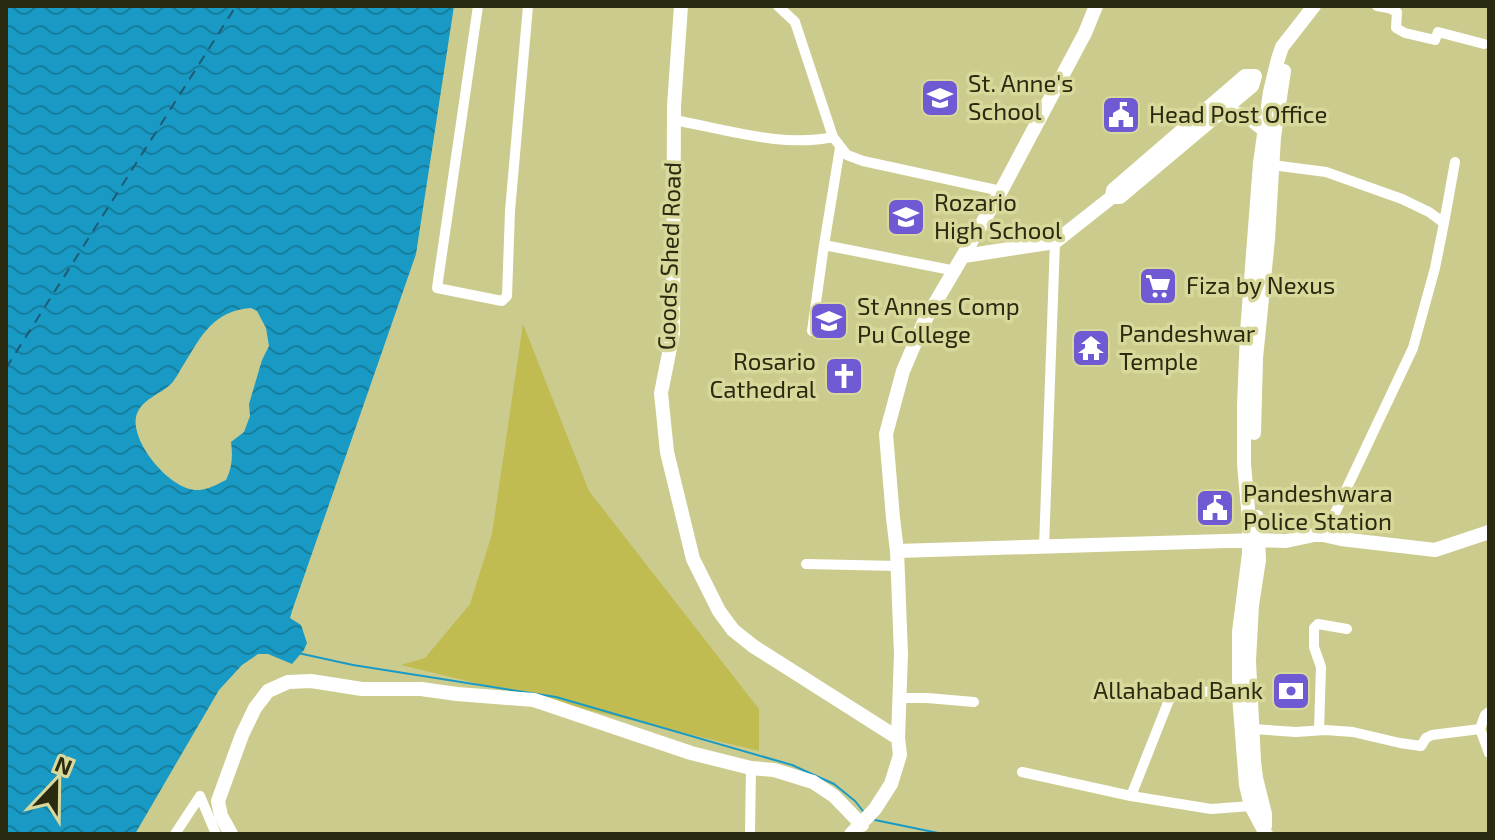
<svg xmlns="http://www.w3.org/2000/svg" width="1495" height="840" font-family="'Exo 2',sans-serif">
  <style>
    .green { fill: #c0bc52 }
    .water { fill: url(#water-waves); fill-rule: evenodd }
    .lines { fill: none; stroke-linecap: round; stroke-linejoin: round }
    .stream { stroke: #189ac5; stroke-width: 2 }
    .ferry { stroke: #1f5b73; stroke-width: 2; stroke-dasharray: 10 8; stroke-linecap: butt }
    .street { stroke: #fff; stroke-width: 10 }
    .secondary { stroke: #fff; stroke-width: 14 }
    .labels { text-anchor: middle; stroke-width: 7; stroke-linejoin: round; paint-order: stroke }
    .poi-label { font-size: 24px; fill: #2a2a11; stroke: #d8d89b; text-anchor: start }
    .street-label { font-size: 24px; fill: #2a2a11; stroke: #d8d89b }
  </style>
  <defs>
    <pattern id="water-waves" width="16" height="10" patternUnits="userSpaceOnUse" patternTransform="scale(2)"><rect width="16" height="10" fill="#189ac5"/><path d="M0 5q4-4 8 0t8 0" fill="none" stroke="#167e9f"/></pattern>
  </defs>
  <rect width="100%" height="100%" fill="#cccb8e"/>
  <path class="green" d="M523,324L589,491L759,709V751L401,665L425,658L470,604L492,534Z"/>
  <path class="water" d="M6,6H454L416,254L292,611L290,618L301,625L307,643L304,650L292,664L268,654H258L242,665L219,690L135,834H6ZM251,308L257,311L266,328L269,346L262,360L249,404L250,416L244,432L231,442C233,456 232,468 226,480C218,484 207,490 198,490C171,491 131,443 136,417C140,400 159,395 171,384C176,379 180,370 184,364C202,335 213,311 251,308Z"/>
  <g class="lines">
    <path class="stream" d="M298,653L353,665L556,697L792,765L834,784L855,801L863,811
      M875,820L943,834"/>
    <path class="ferry" d="M6,368L236,6"/>
    <path class="street" d="M478,6L437,288L502,301L507,296L510,211L528,6
      M778,6L795,22L833,137L847,155L863,161L1001,191
      M1377,6L1389,8L1397,12L1396,28L1405,33L1435,40L1438,32L1484,44
      M674,120C725,129 782,148 833,137
      M1272,165L1326,172L1402,199L1429,212L1444,223L1435,268L1413,348L1335,513L1319,534
      M1444,223L1455,162
      M824,245L840,148
      M812,331L824,245L956,271
      M1044,547L1055,242
      M806,564L898,566
      M899,698H927L974,702
      M1253,729L1296,732L1325,730L1353,732L1400,743L1421,746L1426,738L1432,735L1480,729L1485,715L1489,712
      M1480,729L1489,753
      M1319,730L1321,667L1314,647V628L1318,624L1347,629
      M1022,772L1131,796L1211,809L1251,806
      M200,796L216,834
      M1131,796L1169,700L1181,689L1239,695
      M175,834L200,796
      M750,834L751,768"/>
    <path class="secondary" d="M681,6L674,106L673,333L661,393L667,452L693,559L719,611L733,630L753,646L898,738
      M1245,76H1255L1252,86L1120,197H1112L1113,190Z
      M1221,112L1246,115L1264,130
      M964,256L1055,242L1112,197
      M1254,433L1256,358L1268,239L1274,137L1284,71
      M1257,517L1259,560L1252,605L1249,661L1254,761L1256,778L1265,814V826
      M897,551L1258,540L1286,541L1319,534L1341,539L1435,550L1489,532
      M231,834L221,816L218,801L242,735L255,708L268,691L288,682L311,681L362,689H421L457,694L534,700L691,753L751,768L774,770L813,782L834,796L862,825
      M851,834L875,809L891,784L900,755L898,738L901,654L897,551L893,518L886,434L903,371L924,322L1001,191L1085,33L1096,6
      M1266,834L1251,806L1246,785L1239,695V632L1249,554V520L1244,464V406L1247,332L1260,163L1270,92L1278,59L1282,47L1314,6"/>
  </g>
  <defs>
    <g id="school-square" transform="scale(2)"><rect x="-9" y="-9" width="18" height="18" rx="4" fill="#705ad4" stroke="#d8d89b"/><path d="M0-5L7-2L0 1L-7-2ZM-4 1L0 2.5L4 1V4Q0 6-4 4Z" fill="#fff"/></g>
    <g id="civic-square" transform="scale(2)"><rect x="-9" y="-9" width="18" height="18" rx="4" fill="#705ad4" stroke="#d8d89b"/><path d="M-.6-6.5H3V-4.5H.6V-3L4-1V1h2V6H-6V1h2V-1L-.6-3ZM-1.2 2.5V6h2.4V2.5Z" fill="#fff"/></g>
    <g id="supermarket-square" transform="scale(2)"><rect x="-9" y="-9" width="18" height="18" rx="4" fill="#705ad4" stroke="#d8d89b"/><path d="M-6-5.5h2.5l.6 2H6L4.5 2H-2.5L-4.4-4H-6ZM-1.5 3.2a1.3 1.3 0 1 0 .1 0ZM3 3.2a1.3 1.3 0 1 0 .1 0Z" fill="#fff"/></g>
    <g id="university-square" transform="scale(2)"><rect x="-9" y="-9" width="18" height="18" rx="4" fill="#705ad4" stroke="#d8d89b"/><path d="M0-5L7-2L0 1L-7-2ZM-4 1L0 2.5L4 1V4Q0 6-4 4Z" fill="#fff"/></g>
    <g id="temple-square" transform="scale(2)"><rect x="-9" y="-9" width="18" height="18" rx="4" fill="#705ad4" stroke="#d8d89b"/><path d="M0-6L5-2H3V0L6.5 2.5H4V6H1.5V3h-3V6H-4V2.5H-6.5L-3 0V-2H-5Z" fill="#fff"/></g>
    <g id="church-square" transform="scale(2)"><rect x="-9" y="-9" width="18" height="18" rx="4" fill="#705ad4" stroke="#d8d89b"/><path d="M-1.2-6h2.4v3.5h3.3v2.4h-3.3V6h-2.4V-.1h-3.3v-2.4h3.3Z" fill="#fff"/></g>
    <g id="bank-square" transform="scale(2)"><rect x="-9" y="-9" width="18" height="18" rx="4" fill="#705ad4" stroke="#d8d89b"/><path d="M-6-4H6V4H-6ZM0-2.3a2.3 2.3 0 1 0 0 4.6a2.3 2.3 0 1 0 0-4.6Z" fill="#fff"/></g>
  </defs>
  <g fill-rule="evenodd">
    <use href="#school-square" x="940" y="98"/>
    <use href="#civic-square" x="1121" y="115"/>
    <use href="#school-square" x="906" y="217"/>
    <use href="#supermarket-square" x="1158" y="286"/>
    <use href="#university-square" x="829" y="321"/>
    <use href="#temple-square" x="1091" y="348"/>
    <use href="#church-square" x="844" y="376"/>
    <use href="#civic-square" x="1215" y="508"/>
    <use href="#bank-square" x="1291" y="691"/>
  </g>
  <g class="labels">
    <g class="poi-label">
      <text x="968" y="92">St. Anne's<tspan x="968" dy="28">School</tspan></text>
      <text x="1149" y="123">Head Post Office</text>
      <text x="934" y="211">Rozario<tspan x="934" dy="28">High School</tspan></text>
      <text x="1186" y="294">Fiza by Nexus</text>
      <text x="857" y="315">St Annes Comp<tspan x="857" dy="28">Pu College</tspan></text>
      <text x="1119" y="342">Pandeshwar<tspan x="1119" dy="28">Temple</tspan></text>
      <text x="816" y="370" text-anchor="end">Rosario<tspan x="816" dy="28">Cathedral</tspan></text>
      <text x="1243" y="502">Pandeshwara<tspan x="1243" dy="28">Police Station</tspan></text>
      <text x="1263" y="699" text-anchor="end">Allahabad Bank</text>
    </g>
    <g class="street-label">
      <text transform="translate(670 256) rotate(-88)" y="8">Goods Shed Road</text>
    </g>
  </g>
  <rect width="1495" height="840" fill="none" stroke="#2a2a11" stroke-width="16"/>
  <g transform="translate(56 784) rotate(22)" stroke="#d8d89b" stroke-width="6" paint-order="stroke">
  <path d="M0-6L14 30L0 20L-14 30Z" fill="#2a2a11"/>
  <text y="-12" font-size="22" font-weight="bold" text-anchor="middle" fill="#2a2a11">N</text>
  </g>
</svg>
